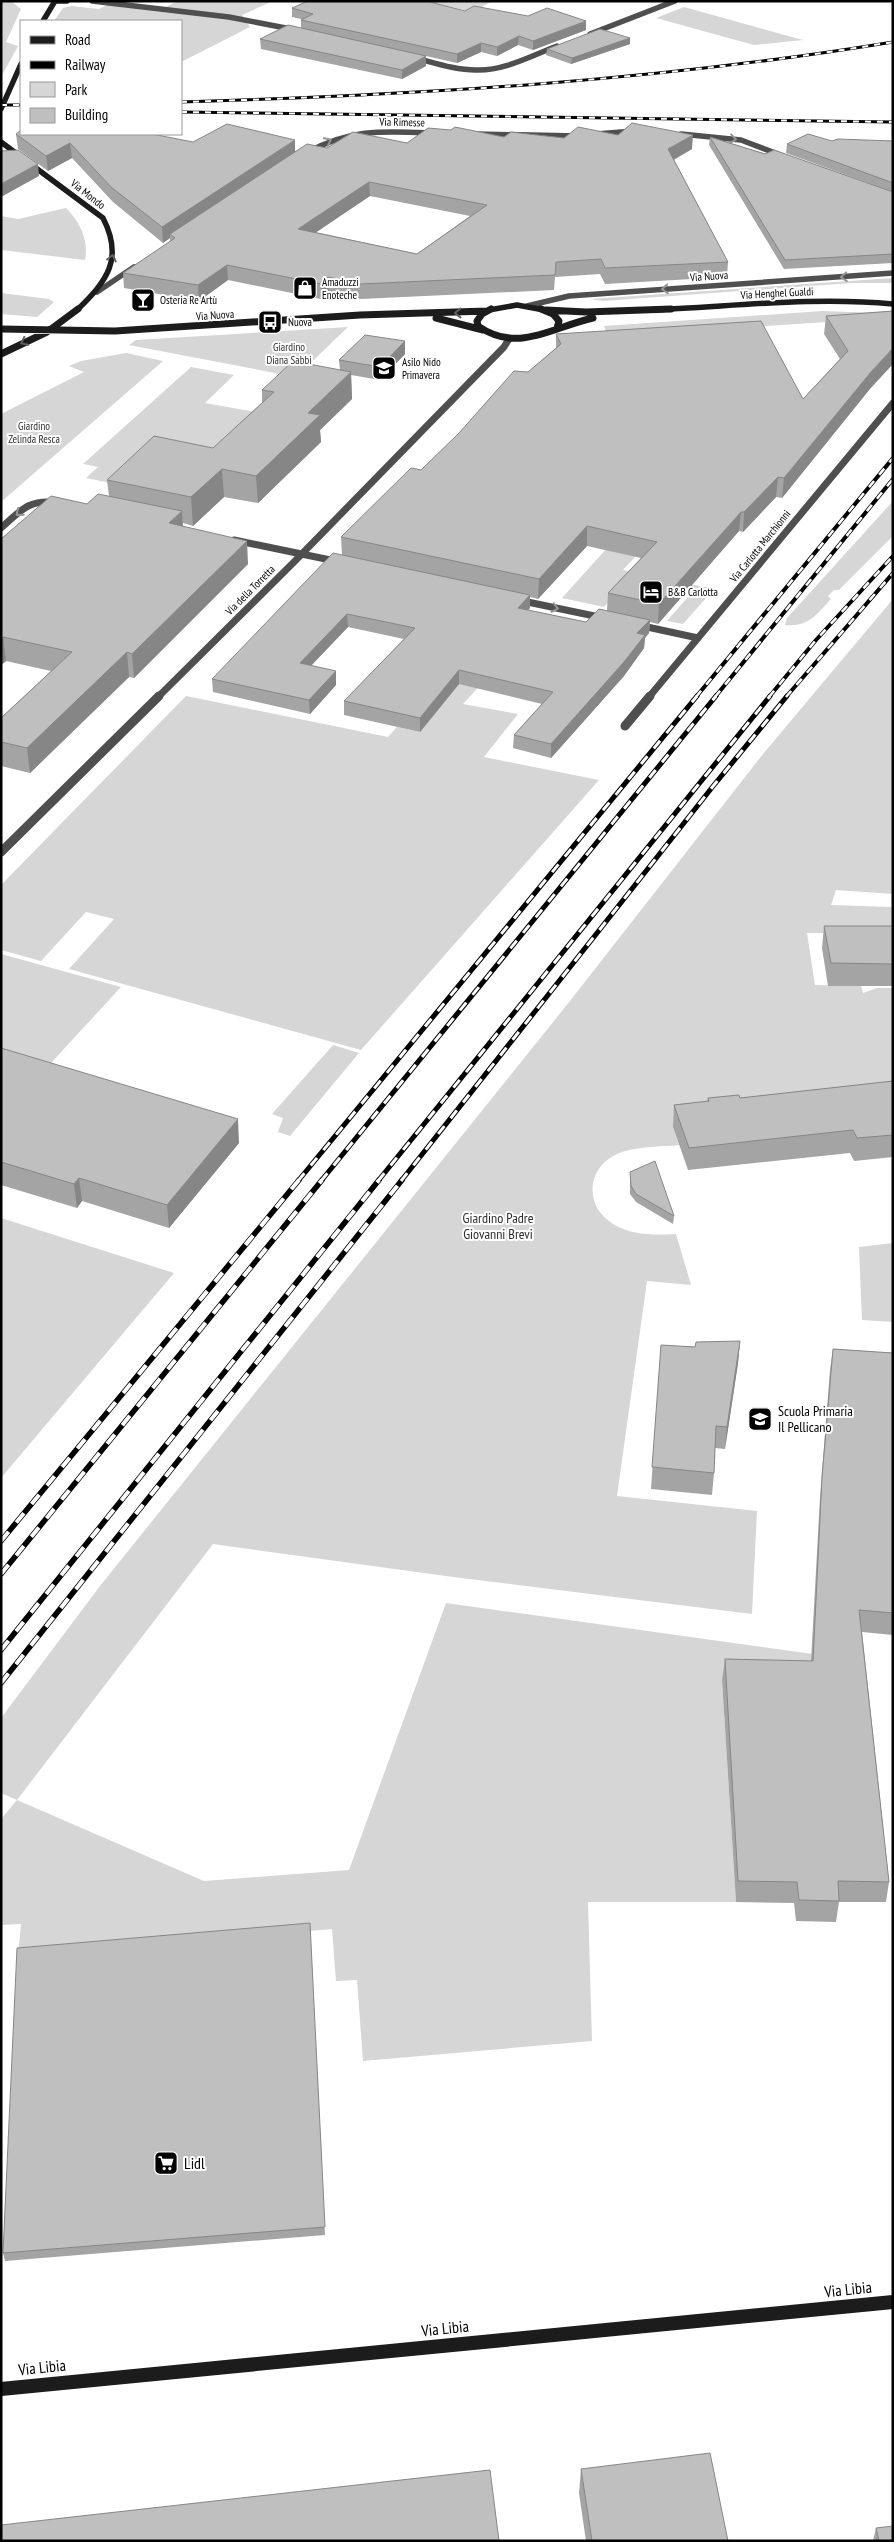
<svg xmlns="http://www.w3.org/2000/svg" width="894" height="2542" font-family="'PT Sans Narrow',sans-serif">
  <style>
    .green { fill: #d6d6d6 }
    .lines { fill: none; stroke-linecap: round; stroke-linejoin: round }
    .street-far2 { stroke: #4f4f4f; stroke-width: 5.5 }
    .street-far1 { stroke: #4f4f4f; stroke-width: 7 }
    .street { stroke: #4f4f4f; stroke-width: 9 }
    .secondary-far2 { stroke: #1c1c1c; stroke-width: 5.5 }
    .secondary-far1 { stroke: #1c1c1c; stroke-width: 7 }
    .secondary { stroke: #1c1c1c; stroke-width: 14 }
    .rail-far3-casing { stroke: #000; stroke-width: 3 }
    .rail-far2-casing { stroke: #000; stroke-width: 4 }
    .rail-far1-casing { stroke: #000; stroke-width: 5 }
    .rail-casing { stroke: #000; stroke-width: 5.5 }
    .rail-far3 { stroke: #fff; stroke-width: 2; stroke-dasharray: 6; stroke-linecap: butt }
    .rail-far2 { stroke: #fff; stroke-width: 2.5; stroke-dasharray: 8; stroke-linecap: butt }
    .rail-far1 { stroke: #fff; stroke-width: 3; stroke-dasharray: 10; stroke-linecap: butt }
    .rail { stroke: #fff; stroke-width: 4; stroke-dasharray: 12; stroke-linecap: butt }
    .wall { fill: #a4a4a4; fill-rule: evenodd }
    .shaded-wall { fill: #868686 }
    .building { fill: #bfbfbf; stroke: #868686; fill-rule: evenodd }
    .oneway { stroke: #959595 }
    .oneway2 { stroke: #606060 }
    .labels { text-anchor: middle; stroke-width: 4; stroke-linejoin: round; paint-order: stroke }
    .far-street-label { font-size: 11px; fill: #000; stroke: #fff }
    .far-poi-label { font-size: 11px; fill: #000; stroke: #fff; text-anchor: start }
    .far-park-label { font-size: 11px; fill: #2d2d2d; stroke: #fff }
    .park-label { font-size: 14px; fill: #2d2d2d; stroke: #fff }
    .poi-label { font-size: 14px; fill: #000; stroke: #fff; text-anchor: start }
    .near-poi-label { font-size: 16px; fill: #000; stroke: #fff; text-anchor: start }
    .near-street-label { font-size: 16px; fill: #000; stroke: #fff }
  </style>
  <rect width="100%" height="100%" fill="#fff"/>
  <path class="green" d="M1,1L12,2L21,9L6,42L18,46L1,77Z
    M177,1H273L242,15L250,27L181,62V21H54L63,8L71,6L99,9L113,2L166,7Z
    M425,1H492L473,12Z
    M684,7L803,40L754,45L656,18Z
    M66,208C80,222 89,240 85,260L1,250V216L18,219Z
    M893,278V283H852L603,301L590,299Z
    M1,293L49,299L54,302L37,317L1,314Z
    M822,311L881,313L873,319L612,336H608L604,326Z
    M348,327L296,377L129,345L136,340Z
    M126,353L163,361L1,502V414L84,372L69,366L81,361Z
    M191,367L234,375L205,403L256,412L248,436L125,486L86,478L98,467L83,464Z
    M893,501V536L839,590H834L828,596L831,599C816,615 809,627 785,625L787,618Z
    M626,527L656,534L623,570L714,589L683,624L667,621L693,591L632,577L604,607L562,598Z
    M893,599V894L836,890L831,905L893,907V934L807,933L815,985L861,986L863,993L877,988H893V1102L673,1127L679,1145C660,1147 640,1146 622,1152C587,1164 582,1205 613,1224C633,1236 655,1235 676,1234L691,1285L647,1281L617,1496L757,1511L752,1614L453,1577L213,1544L17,1800L204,1881L349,1870L446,1603L849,1659L722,1680L736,1902H588L592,2041L363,2061L357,1980L336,1981L332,1929L18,1956L21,1924L1,1925V1819L17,1800L1,1793V1718L100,1586L566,1006L763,754Z
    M469,663L495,669L463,704L518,714L484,757L599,780L361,1050L69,969L114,919L86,912L41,961L1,950V885L186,696L388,737L397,727L420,732Z
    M1,954L121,987L51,1063L1,1049Z
    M333,1045L359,1053L290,1136L278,1132L283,1118L272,1114Z
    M1,1218L174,1273L1,1478Z
    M893,1243V1322L862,1320L859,1247Z"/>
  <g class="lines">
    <path class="street-far2" d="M92,1L229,17L296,30
      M590,34L675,1
      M415,58C435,63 455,70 476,70C504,71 531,56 557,46
      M476,134L579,136
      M596,134L634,131
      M681,134L741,140L783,156
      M306,153C351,128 384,131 434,133
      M97,292L134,267
      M527,306L569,296L893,273"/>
    <path class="street-far1" d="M1,528C21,510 30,498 59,503
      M234,540L340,562
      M518,600L604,618
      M638,625L698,638
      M158,697L294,562L504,347L509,339
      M649,697L893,403"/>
    <path class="street" d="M625,726L650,696
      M1,852L159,696"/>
    <path class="secondary-far2" d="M57,1H67
      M43,21L55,1
      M1,109L21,64
      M1,142L103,218C124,259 107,281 77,310
      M489,310L517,305L544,310
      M648,310C730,307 811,296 893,304"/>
    <path class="secondary-far1" d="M491,309L482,314L477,321L478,326C518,354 552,327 593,318
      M541,309L553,314L559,321L557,328
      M546,310L586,312L671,309
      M436,318L483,330
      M1,329L115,331L360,315L487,311
      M1,354L47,332L78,309"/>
    <path class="secondary" d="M1,2389L893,2302"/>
    <g class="rail-far3-casing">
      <path id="rail-far3" d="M181,102C421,95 656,81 893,42
        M1,105H21
        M181,112L893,122"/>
    </g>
    <g class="rail-far2-casing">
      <path id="rail-far2" d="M696,697L893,458
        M715,697L893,479
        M769,697L816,640L893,556
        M786,697L893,573"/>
    </g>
    <g class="rail-far1-casing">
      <path id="rail-far1" d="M298,1181L697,696
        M321,1181L716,696
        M378,1181L770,696
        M401,1181L714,785L787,696"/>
    </g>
    <g class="rail-casing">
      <path id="rail" d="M1,1541L299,1180
        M1,1574L322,1180
        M1,1650L379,1180
        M1,1683L402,1180"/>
    </g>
    <use href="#rail-far3" class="rail-far3"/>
    <use href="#rail-far2" class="rail-far2"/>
    <use href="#rail-far1" class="rail-far1"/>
    <use href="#rail" class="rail"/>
  </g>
  <path class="wall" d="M292,8L465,11L586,30L533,50L518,45L497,56L481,52L457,63L426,56V66L402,79L261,49L260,39L301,28V19L292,17Z
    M630,38V44L571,64L546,55L547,49Z
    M16,134L193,142L295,151L327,148L407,143L504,137L564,138L692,149L674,160L728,262L727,277L605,284L600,274L555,277L554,290L361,299L329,293L321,299L228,280L199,301L124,288L123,273L170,242V238L163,243L113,202L72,158L48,171L18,149ZM370,196L470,216L417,254L315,232Z
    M710,137L893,192V263L784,269L709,145Z
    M832,141H893V192L786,153L787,144Z
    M893,311L869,390L782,498L776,497L743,532L739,531L658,624L650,622L649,633L645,638L644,648L624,676L551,758L513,748L514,735L542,704L459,684L420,732L344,715V701L404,639L348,627L311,666L336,685L310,714L213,692L212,679L342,555L341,537L421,470L528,372L556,348V334L803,399L840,359L824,334L826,316ZM587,546L641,558L608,593L607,611L586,622L528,610L530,608V597L538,599Z
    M405,341V354L380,380L351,375L352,399L320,430L321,442L258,503L224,497L193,526L183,523V527L248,564L134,678L129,677L30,773L1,766V718L51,671L6,661L1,665V539L109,496L107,480L213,448L262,403V390L340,370L339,360Z
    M824,926H893V986H828L822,948Z
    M1,1048L239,1143L169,1228L82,1201L77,1208L1,1185Z
    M893,1081V1157L854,1161L850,1153L688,1170L673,1127L674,1105L707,1101L708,1098H740Z
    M630,1172L674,1216L673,1224L636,1202L630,1194Z
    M740,1341L738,1363L725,1449L715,1448L714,1473L712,1495L651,1489L661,1345L695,1347Z
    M833,1349L893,1353V1635L862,1632L889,1882L886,1902H839L836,1922L796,1921L794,1903L736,1902L722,1680L725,1659L811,1661L820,1498L830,1370Z
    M310,1923L325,2235L5,2261L3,2253Z
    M581,2469L728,2541H586L579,2493Z
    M876,2528L893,2541H873Z"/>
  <path class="shaded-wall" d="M586,21V30L533,50V41Z
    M519,36L518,45L497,56V47Z
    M630,38V44L571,64L572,58Z
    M481,43V52L457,63V54Z
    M426,56V66L402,79V70Z
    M693,135L692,149L667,163L668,149Z
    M295,140V155L170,234V238L163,243L162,227Z
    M70,143L72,158L48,171L46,156Z
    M38,164L39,176L1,197V184Z
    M369,182L370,196L299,244L298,229Z
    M227,265L228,280L199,301L198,285Z
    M328,277L329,293L321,299V284Z
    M405,341V354L380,380V367Z
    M893,348V364L869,390L782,498L784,478L871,372Z
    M351,372L352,399L320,430L321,442L258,503L256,476L308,413Z
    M222,469L224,497L193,526L191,497Z
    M778,477L776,497L743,532L744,512Z
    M182,511L183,534L169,523Z
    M741,512L739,531L658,624L659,604Z
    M587,526V546L538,599L539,579Z
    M247,541L248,564L134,678L132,654Z
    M530,595V608L518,621V608Z
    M347,614L348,627L300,677V663Z
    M650,620L649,633L645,638L644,648L624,676L551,758V744L637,633Z
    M3,637L6,661L1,665V639Z
    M127,652L129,677L30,773L27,748Z
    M459,670V684L420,732V718Z
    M336,671V685L310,714L309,700Z
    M238,1119L239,1143L169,1228L167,1205Z
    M79,1178L82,1201L77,1208L74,1184Z
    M740,1341L738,1363L725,1449L727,1427Z"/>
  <path class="building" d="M308,1H426L465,11L474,6L528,16L547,8L586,21L533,41L519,36L497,47L481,43L457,54L301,20L313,14L292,8Z
    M288,25L426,56L402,70L260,39Z
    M600,29L630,38L572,58L547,49Z
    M632,123L693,135L668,149L728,262L605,268L601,259L556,262L555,275L361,284L328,277L321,284L227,265L198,285L123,273L175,238L170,234L307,144L327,148L353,132L407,143L428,128L451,130L455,127L504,137L511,132L564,138L578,127L618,135ZM369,182L487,205L417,254L298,229Z
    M227,124L295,140L162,227L111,187L70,143L46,156L16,134L21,130V134H152L193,142Z
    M808,134L832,141L838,139L893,141V183L787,144Z
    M710,137L765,154L774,150L893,192V254L785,260Z
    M18,150L38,164L1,184V151Z
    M893,311V348L871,372L784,478L778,477L744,512H741L659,604L608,593L657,542L587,526L539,579L341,537L411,468L421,470L459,433L514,371L528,372L561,344L556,334L761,321L803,399L848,351L826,316Z
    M365,335L405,341L380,367L339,360Z
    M293,361L351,372L308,413L320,415L256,476L222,469L191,497L107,480L154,436L213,448L274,392L262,390Z
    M98,494L182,511L169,523L247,541L132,654L127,652L27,748L1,742V718L72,652L3,637L1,639V539L51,496L87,504Z
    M333,553L530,595L518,608L586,622L599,609L650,620L637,633L645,635L624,662L551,744L514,735L553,692L459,670L420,718L344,701L415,628L347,614L300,663L336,671L309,700L212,679Z
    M824,926H893V964L831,963Z
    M1,1048L238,1119L167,1205L79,1178L74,1184L1,1162Z
    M893,1081V1135L857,1138L853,1130L689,1148L674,1105L709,1101L708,1098L739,1095L740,1098Z
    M655,1161L674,1216L636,1194L631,1186L630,1172Z
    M740,1341L727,1427L716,1426L714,1473L652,1467L661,1345L695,1347L696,1342Z
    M833,1349L893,1353V1613L859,1610L889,1882L838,1881L839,1901L799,1900L797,1882L738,1881L725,1659L813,1661L822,1477Z
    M310,1923L325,2227L3,2253L17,1948Z
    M710,2453L728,2541H592L581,2469Z
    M490,2470L499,2541H1V2525Z
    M893,2526V2541H879L876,2528Z"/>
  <defs><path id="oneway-chevron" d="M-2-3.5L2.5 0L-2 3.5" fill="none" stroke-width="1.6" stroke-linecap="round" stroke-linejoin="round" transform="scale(1.25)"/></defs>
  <g class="oneway">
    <use href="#oneway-chevron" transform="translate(733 139) rotate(7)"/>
    <use href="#oneway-chevron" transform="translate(328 141) rotate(-27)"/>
    <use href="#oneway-chevron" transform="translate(844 277) rotate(176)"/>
    <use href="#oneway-chevron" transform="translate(665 289) rotate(176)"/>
    <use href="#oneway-chevron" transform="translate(19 513) rotate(139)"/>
    <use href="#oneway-chevron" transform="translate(555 608) rotate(12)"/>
  </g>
  <g class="oneway2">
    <use href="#oneway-chevron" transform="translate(112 258) rotate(-78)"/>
    <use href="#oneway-chevron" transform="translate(458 313) rotate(-180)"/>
    <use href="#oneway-chevron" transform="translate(24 342) rotate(154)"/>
  </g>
  <defs>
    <g id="shop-square" transform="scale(1.25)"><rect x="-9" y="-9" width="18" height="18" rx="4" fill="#000" stroke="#fff"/><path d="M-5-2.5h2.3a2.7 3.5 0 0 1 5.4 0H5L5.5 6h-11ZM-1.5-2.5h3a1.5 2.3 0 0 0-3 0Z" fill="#fff"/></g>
    <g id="bar-square" transform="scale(1.25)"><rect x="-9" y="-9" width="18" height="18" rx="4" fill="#000" stroke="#fff"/><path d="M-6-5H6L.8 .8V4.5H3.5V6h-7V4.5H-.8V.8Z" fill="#fff"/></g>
    <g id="bus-square" transform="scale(1.25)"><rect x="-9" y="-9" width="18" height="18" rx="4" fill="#000" stroke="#fff"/><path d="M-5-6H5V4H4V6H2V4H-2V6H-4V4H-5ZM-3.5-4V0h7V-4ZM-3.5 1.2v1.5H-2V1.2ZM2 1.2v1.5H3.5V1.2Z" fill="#fff"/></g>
    <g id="school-square" transform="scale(1.25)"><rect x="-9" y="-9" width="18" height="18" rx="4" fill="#000" stroke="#fff"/><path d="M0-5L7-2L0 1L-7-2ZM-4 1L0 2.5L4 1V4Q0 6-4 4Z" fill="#fff"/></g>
    <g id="hotel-square" transform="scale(1.25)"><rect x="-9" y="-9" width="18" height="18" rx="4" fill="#000" stroke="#fff"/><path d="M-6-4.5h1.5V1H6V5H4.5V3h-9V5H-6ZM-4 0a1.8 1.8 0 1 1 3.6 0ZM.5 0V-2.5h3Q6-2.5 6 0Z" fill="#fff"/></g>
    <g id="supermarket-square" transform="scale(1.25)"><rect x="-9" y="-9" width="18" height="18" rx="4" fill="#000" stroke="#fff"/><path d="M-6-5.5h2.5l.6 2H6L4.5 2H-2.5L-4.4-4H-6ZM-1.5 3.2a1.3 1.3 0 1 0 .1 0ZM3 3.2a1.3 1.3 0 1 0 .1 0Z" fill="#fff"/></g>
  </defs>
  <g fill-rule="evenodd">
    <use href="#shop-square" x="305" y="288"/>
    <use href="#bar-square" x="143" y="300"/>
    <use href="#bus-square" x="270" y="322"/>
    <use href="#school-square" x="384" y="368"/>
    <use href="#hotel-square" x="651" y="592"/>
    <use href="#school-square" x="760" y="1419"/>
    <use href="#supermarket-square" x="166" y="2163"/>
  </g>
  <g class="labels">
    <g class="far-street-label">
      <text transform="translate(402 122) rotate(1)" y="4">Via Rimesse</text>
      <text transform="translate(88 194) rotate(38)" y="4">Via Mondo</text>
      <text transform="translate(709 276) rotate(-4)" y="4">Via Nuova</text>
      <text transform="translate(777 293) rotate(-3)" y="4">Via Henghel Gualdi</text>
      <text transform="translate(215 315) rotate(-4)" y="4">Via Nuova</text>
      <text transform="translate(760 546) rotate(-51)" y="4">Via Carlotta Marchionni</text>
      <text transform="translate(250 590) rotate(-45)" y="4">Via della Torretta</text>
    </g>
    <g class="far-poi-label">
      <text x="322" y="286">Amaduzzi<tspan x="322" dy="13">Enoteche</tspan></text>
      <text x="160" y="304">Osteria Re Artù</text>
      <text x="288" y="326">Nuova</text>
      <text x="402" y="366">Asilo Nido<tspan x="402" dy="13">Primavera</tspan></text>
      <text x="668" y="596">B&amp;B Carlotta</text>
    </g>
    <g class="far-park-label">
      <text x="289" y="351">Giardino<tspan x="289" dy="13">Diana Sabbi</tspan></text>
      <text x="34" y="430">Giardino<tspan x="34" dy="13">Zelinda Resca</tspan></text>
    </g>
    <g class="park-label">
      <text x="498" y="1223">Giardino Padre<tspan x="498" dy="16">Giovanni Brevi</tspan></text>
    </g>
    <g class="poi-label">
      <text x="778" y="1416">Scuola Primaria<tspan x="778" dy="16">Il Pellicano</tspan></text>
    </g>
    <g class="near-poi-label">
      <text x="184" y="2169">Lidl</text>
    </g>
    <g class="near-street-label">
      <text transform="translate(848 2289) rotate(-6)" y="6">Via Libia</text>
      <text transform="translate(445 2328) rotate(-6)" y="6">Via Libia</text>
      <text transform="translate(42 2367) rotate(-6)" y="6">Via Libia</text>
    </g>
  </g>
  <rect width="894" height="2542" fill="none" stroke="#000000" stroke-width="5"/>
  <rect x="20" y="20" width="162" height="115" fill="#ffffff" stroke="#999999"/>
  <rect x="30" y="36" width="25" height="8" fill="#1c1c1c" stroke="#999999"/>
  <text x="65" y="45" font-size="15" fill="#000000">Road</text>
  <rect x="30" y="61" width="25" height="8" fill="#000000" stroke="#999999"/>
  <text x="65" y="70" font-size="15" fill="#000000">Railway</text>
  <rect x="30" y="82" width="25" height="15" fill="#d6d6d6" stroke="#999999"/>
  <text x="65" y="95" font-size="15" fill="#000000">Park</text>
  <rect x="30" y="108" width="25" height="15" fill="#bfbfbf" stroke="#999999"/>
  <text x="65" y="120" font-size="15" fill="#000000">Building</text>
</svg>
